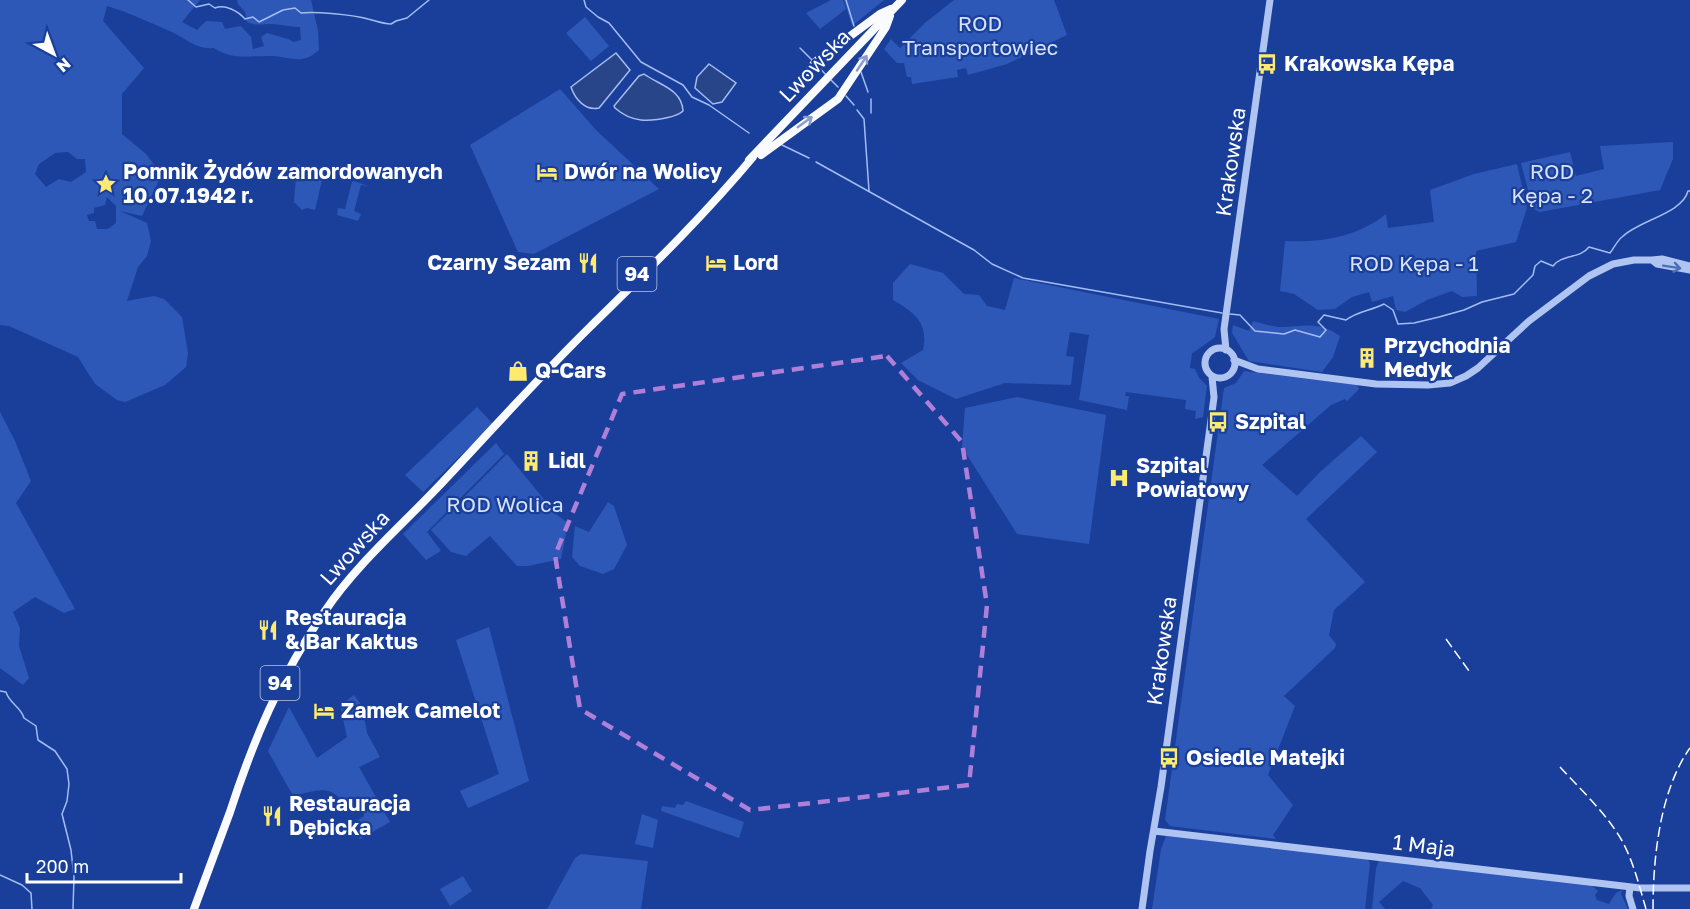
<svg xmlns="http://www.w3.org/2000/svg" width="1690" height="909" font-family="'Golos Text',sans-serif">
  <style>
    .green { fill: #2e58b7; fill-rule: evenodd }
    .water { fill: #294589; stroke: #a3bcf3; stroke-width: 1.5 }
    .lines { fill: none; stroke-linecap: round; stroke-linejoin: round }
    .stream { stroke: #a3bcf3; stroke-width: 1.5 }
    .tertiary { stroke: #b0c4f1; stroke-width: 7 }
    .primary { stroke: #fafbff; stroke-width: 8 }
    .rail { stroke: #fff; stroke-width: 1.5; stroke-dasharray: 10 4.5; stroke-linecap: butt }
    .oneway { stroke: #8a9dcc }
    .oneway2 { stroke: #4e6eb8 }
    .marked { fill: none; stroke: #b080d9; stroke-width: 4.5; stroke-dasharray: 12 8; stroke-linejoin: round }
    .labels { text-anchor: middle; stroke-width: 4.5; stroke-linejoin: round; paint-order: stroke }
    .shield { fill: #1a3f9a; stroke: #bac5e1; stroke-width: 1.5 }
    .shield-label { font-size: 20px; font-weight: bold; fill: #fff }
    .park-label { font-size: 21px; fill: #d7e2fc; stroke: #1a3f9a }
    .poi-label { font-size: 21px; font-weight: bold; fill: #fff; stroke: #1a3f9a; text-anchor: start }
    .street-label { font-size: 21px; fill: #fff; stroke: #1a3f9a }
  </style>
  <rect width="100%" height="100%" fill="#1a3f9a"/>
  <path class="green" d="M0,0H200L182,22L197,30L206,21L222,22L225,29L241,26L251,37L253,49L264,46L261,37L267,33L288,39L294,42L301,40L300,27C290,27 280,24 271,24C261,24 256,26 247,22L245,12L238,4L237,0H311L318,31L319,50C314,54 309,58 302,59C294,60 283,57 274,56C253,55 232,61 214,48C196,50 187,39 172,32C151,23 128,12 107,6L103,21L144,68L122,94V134L146,154L159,171L157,179H151L159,180L142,216L120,211L147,223L151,241L147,256L138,267L127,301L154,296L164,299L182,317L188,353L186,367L165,385L125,402L117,400L95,384L78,357L9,326L0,325ZM68,152L77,159H85L86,172L71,182L59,179L46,187L35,174L39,164L55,153ZM107,197L116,206V223L108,229H97L95,221H89L87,215L94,213V208L105,205Z
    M831,0H843L846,9L820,29L806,13Z
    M844,0H884L852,26Z
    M954,0H1054L1067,35L1007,64L968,75L966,68L957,70L958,77L912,84L911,77H907L904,63H897L884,49L891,39L900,48L926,22Z
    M585,17L609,46L591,61L566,33Z
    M560,89L596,130L659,189L534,254L518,252L470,145Z
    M1673,142V159L1660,190L1540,212L1533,209L1521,163L1570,152L1576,176L1604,169L1600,146Z
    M297,164L338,174L336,179L323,176L315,210L307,208L302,210L294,202Z
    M1517,164L1527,208L1516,242L1476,251L1477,296L1462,297L1452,291L1427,300L1405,312L1396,310L1393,296L1372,302L1369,292L1352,297L1335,309L1318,310L1294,294L1280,291L1285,241C1321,243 1358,237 1386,214L1388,228L1434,222L1430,190L1474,174Z
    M354,181L368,186L361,185L354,211L361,214L358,221L337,215L338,208L345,209L352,182Z
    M910,264L943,273L964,294L979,295L987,306L1005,310L1014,278L1219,319L1215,337C1211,340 1195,352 1192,353L1190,368L1195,369L1199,378L1207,386L1203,417L1195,419L1196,411L1185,409L1186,400L1126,392L1125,396H1129L1127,410L1079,400L1089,335L1070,332L1066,356L1074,357L1071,385L1005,383L956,399L918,380L901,363L923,350C929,323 914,312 893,300V283Z
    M1253,321C1262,323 1272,327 1281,327C1305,326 1319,321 1340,336L1333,357L1322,372L1249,361L1232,333L1233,325L1249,331Z
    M1244,371L1357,385L1359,389L1347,401L1345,399L1331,405L1262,465L1297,496L1320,472L1361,436L1377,452L1306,519L1365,582L1334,610L1329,635L1336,644L1335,648L1284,696L1295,706L1268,775L1293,805L1273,835L1276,839L1170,826L1165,820L1224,388L1236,383Z
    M1017,397L1106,415L1089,544L1017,534L962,447L965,408Z
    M477,407L493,424L423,492L405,475Z
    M0,412L15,441L31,481L16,503L75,609L64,613L35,597L13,612L20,628L19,646L29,678L23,685L0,668Z
    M496,443L504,454L427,532L441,551L426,560L403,534Z
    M507,454L556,514L568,523L561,559L528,566H517L490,536L466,556L451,552L431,530Z
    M608,502L614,506L627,545L614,569L603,574L580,566L572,557L575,526L589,532Z
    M489,627L529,781L468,808L460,791L499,774L456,640Z
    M354,695L362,706L367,733L380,757L359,767L390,822L360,839L351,825L364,816L361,803L346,808C332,782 317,791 293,796L268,751L289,707L317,758L347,737L340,705Z
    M686,801L744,822L739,838L661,811L662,806L675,808L677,804L683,805Z
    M642,814L658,820L653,848L635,844Z
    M1166,836L1367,858L1370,863L1365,909H1152L1161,849Z
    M581,854L648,861L641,909H547L575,858Z
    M1379,860L1591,885L1598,891L1595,895L1597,900L1609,904L1616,893L1622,890L1621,894L1628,909H1431L1433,905L1420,888L1403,881L1379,902L1385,909H1372L1376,869Z
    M463,876L472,891L450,906L440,889Z"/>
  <path class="water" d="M616,53L630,70L599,108C585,111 575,99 571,87Z
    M709,64L736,83L722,102L713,104L695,88L697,77Z
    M644,74C659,85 682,89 683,111C679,115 676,115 670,117C649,122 632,123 615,108L614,106L639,76Z"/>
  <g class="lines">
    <path class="stream" d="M188,0L196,7L209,4L215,8C225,4 238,11 245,19L253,17L259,22L283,10L295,8L301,13C315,11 354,15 368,19C376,21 383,24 391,24L396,21L407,18L429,0
      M584,0L586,7L598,17L609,23L641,62L683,85L692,97L709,105L749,133
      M846,0L854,26
      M800,48L812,60
      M817,65L826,75
      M861,72L868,92
      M831,80L838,87
      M846,96L854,105
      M857,110L864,119L869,191
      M871,113V99
      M782,145L809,158
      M816,162L974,250L992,264L1023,278L1222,313
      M1230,314L1240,315L1255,331L1284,334L1295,330L1320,337L1326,330L1318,322L1324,315L1346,320C1358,311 1370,311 1384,304L1393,310L1398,324L1414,323L1439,317L1464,310L1482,302L1514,294L1533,275L1535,266L1541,261L1553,266C1562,254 1580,259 1589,247L1610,253C1614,248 1617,241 1622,237C1639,220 1682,214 1688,191H1690
      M0,691L6,692C9,703 21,707 24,718L36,726L38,740L55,751L67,769L69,784L67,801L62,814L71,850L74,877L73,909
      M0,875L22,885L31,893L32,909"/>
    <path class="tertiary" d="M1690,266L1662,259L1652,260L1657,264L1690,270
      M1205 363a15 15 0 1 1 30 0a15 15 0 1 1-30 0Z
      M1226,350L1224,329L1270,0
      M1234,360L1258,369L1376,384L1428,385L1450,383L1466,376L1478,368L1529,321L1589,276L1613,264L1634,260H1652
      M1154,831L1640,888H1690
      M1630,887L1629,896L1633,909
      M1142,909L1150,851L1161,787L1211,420L1214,397L1212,377"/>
    <path class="primary" d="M808,72L815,62L880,14L891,9
      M761,155L838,99L886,27L890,16
      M749,160L902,0
      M229,815C253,741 280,676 325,611C356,565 399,528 437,488C488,434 538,378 590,327C646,272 703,217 753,157
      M194,909L230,812"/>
    <path class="rail" d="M1446,639L1469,671
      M1560,767C1581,790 1605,812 1621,839C1633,860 1639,885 1646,909
      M1653,909C1653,858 1660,790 1690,748"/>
  </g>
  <defs><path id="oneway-shaft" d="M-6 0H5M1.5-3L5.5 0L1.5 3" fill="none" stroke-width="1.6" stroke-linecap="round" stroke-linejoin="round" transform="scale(1.5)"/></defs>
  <g class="oneway">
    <use href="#oneway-shaft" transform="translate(862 63) rotate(-56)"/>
    <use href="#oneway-shaft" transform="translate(805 122) rotate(-36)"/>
  </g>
  <use class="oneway2" href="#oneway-shaft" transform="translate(1672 267) rotate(9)"/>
  <path class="marked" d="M887,356L962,442L987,605L969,785L750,810L580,709L555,555L622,394Z"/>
  <defs>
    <g id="bus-bare" transform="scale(1.62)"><path d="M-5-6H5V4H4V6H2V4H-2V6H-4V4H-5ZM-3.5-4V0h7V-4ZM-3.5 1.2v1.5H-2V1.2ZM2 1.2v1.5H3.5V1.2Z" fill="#ffea70" stroke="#1a3f9a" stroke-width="2.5" paint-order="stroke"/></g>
    <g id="hotel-bare" transform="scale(1.62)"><path d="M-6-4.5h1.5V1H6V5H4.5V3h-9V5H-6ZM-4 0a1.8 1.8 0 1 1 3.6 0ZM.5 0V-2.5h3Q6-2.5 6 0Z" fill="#ffea70" stroke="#1a3f9a" stroke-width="2.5" paint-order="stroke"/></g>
    <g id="sight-bare" transform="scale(1.62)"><path d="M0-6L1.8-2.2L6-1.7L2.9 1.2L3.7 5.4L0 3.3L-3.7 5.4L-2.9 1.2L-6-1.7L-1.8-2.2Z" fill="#ffea70" stroke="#1a3f9a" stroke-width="2.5" paint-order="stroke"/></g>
    <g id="restaurant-bare" transform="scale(1.62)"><path d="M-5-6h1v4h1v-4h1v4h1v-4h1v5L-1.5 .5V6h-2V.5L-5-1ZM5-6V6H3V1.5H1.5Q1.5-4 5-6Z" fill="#ffea70" stroke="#1a3f9a" stroke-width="2.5" paint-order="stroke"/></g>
    <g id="building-bare" transform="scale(1.62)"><path d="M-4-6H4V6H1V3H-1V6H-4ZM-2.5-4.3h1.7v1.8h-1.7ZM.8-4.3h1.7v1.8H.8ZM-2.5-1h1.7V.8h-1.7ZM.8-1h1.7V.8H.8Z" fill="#ffea70" stroke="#1a3f9a" stroke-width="2.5" paint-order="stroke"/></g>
    <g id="shop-bare" transform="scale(1.62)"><path d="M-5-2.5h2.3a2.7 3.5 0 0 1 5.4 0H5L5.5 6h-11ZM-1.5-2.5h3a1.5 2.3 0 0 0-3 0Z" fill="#ffea70" stroke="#1a3f9a" stroke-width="2.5" paint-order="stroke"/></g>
    <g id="hospital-bare" transform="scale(1.62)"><path d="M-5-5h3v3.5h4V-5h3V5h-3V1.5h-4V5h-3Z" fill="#ffea70" stroke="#1a3f9a" stroke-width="2.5" paint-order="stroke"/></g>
  </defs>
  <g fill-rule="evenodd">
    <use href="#bus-bare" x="1267" y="64"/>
    <use href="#hotel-bare" x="547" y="172"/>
    <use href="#sight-bare" x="106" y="184"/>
    <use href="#restaurant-bare" x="588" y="263"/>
    <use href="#hotel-bare" x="716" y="263"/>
    <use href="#building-bare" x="1367" y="358"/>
    <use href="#shop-bare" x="518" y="371"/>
    <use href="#bus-bare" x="1218" y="422"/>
    <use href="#building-bare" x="531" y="461"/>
    <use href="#hospital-bare" x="1119" y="478"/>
    <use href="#restaurant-bare" x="268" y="630"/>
    <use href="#hotel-bare" x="324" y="711"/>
    <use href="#bus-bare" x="1169" y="758"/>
    <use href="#restaurant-bare" x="272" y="816"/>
  </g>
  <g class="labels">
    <g class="shield">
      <rect x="617.5" y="257" width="39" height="34" rx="4.5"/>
      <rect x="260.5" y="666" width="39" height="34" rx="4.5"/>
    </g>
    <g class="shield-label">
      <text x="637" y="281">94</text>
      <text x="280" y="690">94</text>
    </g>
    <g class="park-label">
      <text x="980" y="31">ROD<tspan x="980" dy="24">Transportowiec</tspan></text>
      <text x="1552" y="179">ROD<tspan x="1552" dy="24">Kępa - 2</tspan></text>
      <text x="1414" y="271">ROD Kępa - 1</text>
      <text x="505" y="512">ROD Wolica</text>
    </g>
    <g class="poi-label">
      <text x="1284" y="71">Krakowska Kępa</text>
      <text x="123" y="179">Pomnik Żydów zamordowanych<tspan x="123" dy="24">10.07.1942 r.</tspan></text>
      <text x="564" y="179">Dwór na Wolicy</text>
      <text x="571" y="270" text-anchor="end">Czarny Sezam</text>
      <text x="733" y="270">Lord</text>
      <text x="1384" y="353">Przychodnia<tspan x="1384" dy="24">Medyk</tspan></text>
      <text x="535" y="378">Q-Cars</text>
      <text x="1235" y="429">Szpital</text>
      <text x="548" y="468">Lidl</text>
      <text x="1136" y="473">Szpital<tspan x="1136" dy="24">Powiatowy</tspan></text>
      <text x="285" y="625">Restauracja<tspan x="285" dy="24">&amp; Bar Kaktus</tspan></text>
      <text x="341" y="718">Zamek Camelot</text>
      <text x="1186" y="765">Osiedle Matejki</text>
      <text x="289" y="811">Restauracja<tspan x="289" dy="24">Dębicka</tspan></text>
    </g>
    <g class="street-label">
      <text transform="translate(815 66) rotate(-46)" y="7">Lwowska</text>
      <text transform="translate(1231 162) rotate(-82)" y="7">Krakowska</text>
      <text transform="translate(355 548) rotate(-48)" y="7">Lwowska</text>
      <text transform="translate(1162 651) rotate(-82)" y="7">Krakowska</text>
      <text transform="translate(1424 846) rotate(7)" y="7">1 Maja</text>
    </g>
  </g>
  <g transform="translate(54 54) rotate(139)" stroke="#1a3f9a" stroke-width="4.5" paint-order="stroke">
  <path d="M0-4.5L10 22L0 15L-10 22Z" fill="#ffffff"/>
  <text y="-9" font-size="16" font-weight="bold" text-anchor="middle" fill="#ffffff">N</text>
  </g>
  <path d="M27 873v9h154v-9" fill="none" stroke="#ffffff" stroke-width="3"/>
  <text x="36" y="873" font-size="18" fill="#ffffff" stroke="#1a3f9a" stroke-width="4.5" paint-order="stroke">200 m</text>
</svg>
